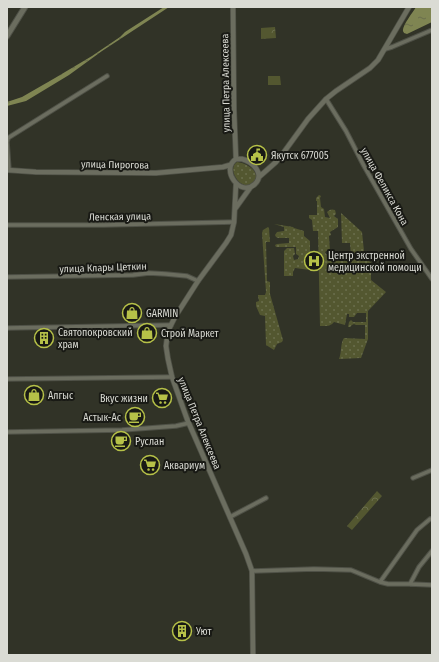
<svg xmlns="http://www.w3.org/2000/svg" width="439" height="662" font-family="'Fira Sans Condensed',sans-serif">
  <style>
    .grass { fill: url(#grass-dots) }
    .park { fill: url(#park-crowns) }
    .garden { fill: #535730 }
    .water { fill: url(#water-ripples) }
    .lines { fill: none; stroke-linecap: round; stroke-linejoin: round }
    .minor-casing { stroke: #4f5147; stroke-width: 5.5 }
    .tertiary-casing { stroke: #4f5147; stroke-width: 6 }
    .secondary-casing { stroke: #4f5147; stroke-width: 7 }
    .minor { stroke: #6b6d5f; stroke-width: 3.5 }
    .tertiary { stroke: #6b6d5f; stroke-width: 4.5 }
    .secondary { stroke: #6b6d5f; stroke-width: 5 }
    .labels { text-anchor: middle; stroke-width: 4; stroke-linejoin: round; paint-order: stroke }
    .street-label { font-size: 10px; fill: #dadbd4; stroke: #191a15 }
    .poi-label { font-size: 10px; fill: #dadbd4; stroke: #191a15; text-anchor: start }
  </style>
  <defs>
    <pattern id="grass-dots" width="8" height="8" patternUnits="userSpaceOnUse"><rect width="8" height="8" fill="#535730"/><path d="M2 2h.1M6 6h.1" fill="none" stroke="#6b6f4d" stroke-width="1.8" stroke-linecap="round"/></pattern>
    <pattern id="park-crowns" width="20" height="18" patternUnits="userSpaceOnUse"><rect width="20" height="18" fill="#535730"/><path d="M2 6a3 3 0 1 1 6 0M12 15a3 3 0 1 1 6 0" fill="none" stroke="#6b6f4d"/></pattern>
    <pattern id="water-ripples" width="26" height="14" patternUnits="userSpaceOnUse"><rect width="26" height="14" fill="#7f8552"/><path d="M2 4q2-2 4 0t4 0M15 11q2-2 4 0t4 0" fill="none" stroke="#696e4c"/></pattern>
  </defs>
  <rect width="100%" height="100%" fill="#313327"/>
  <path class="grass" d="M237,162C247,163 265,174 251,184C241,191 226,169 237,162Z
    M319,195L321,196L320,198L321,207L324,209L325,217L330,218L327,212C330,209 332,209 335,210L336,214L334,216L338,219V227L330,232L331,235L329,236L330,251L328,250L325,252L326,254L329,256L339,255L341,257L342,256H351L350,243H342L341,213L362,232L364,251L369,257V261L377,268L371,273V280L386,292L368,311V339L361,358L339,359C342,352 340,344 344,338L365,339V325H356L354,324L352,325L350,327H348L349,322L351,320L353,322H366V313H357L354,317H349V314H347L345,325L334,322C330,327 325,326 320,326L318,231H313L312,220L309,218V215H317V201H316V198Z
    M274,224L293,227L294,228L304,231V236L310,241V270L295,268L293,272V276H284V251L287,248H294L295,254L293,256L294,260L298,259L299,256L296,254V247H276L275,245L277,244L289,243V238H278L276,237L275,235L277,232L284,231V227Z
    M268,227L269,228L270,242H266L267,281L270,282V294L283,340L282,342L277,344L274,350L266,345L265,316L260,315L256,306V302L259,301L258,296V295H265L266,292L262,233L263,230Z"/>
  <path class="park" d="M275,27L276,38L261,39V28Z
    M377,491L382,496L352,530L347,526Z"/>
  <path class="garden" d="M268,76H280L281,85H268Z"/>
  <path class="water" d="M164,7H169L102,51L69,75L26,101L7,106V102L22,97L55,78L92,56L120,37L125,32Z
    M416,7H432V22L407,34L404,33C404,32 403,32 403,31C402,26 413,12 416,7Z"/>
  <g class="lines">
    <g class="minor-casing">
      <path id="minor" d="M385,49L392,47L432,30
        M326,99L346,131L364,166L411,249L432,279
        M9,170L7,142L8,138L107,76
        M7,225H104L234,222
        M7,277L133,275L149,273L166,274L187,276L198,281
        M7,328L171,325
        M7,379L172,377
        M7,432L122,430L176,426L189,423
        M413,478L432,470
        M230,517L266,498
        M252,571L314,569L351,570L380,582L388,584H410L432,585
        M380,582L417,530L430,519
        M410,584L419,567L432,551"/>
    </g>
    <g class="tertiary-casing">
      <path id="tertiary" d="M233,7L234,110L236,159
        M236,159C238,159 240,159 242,159C253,162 265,174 255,184C240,198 220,169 236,159Z
        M7,170L36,172L156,173L223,167L230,165
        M259,177L276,162L284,152L308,119L326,99L336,91L370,68L378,60L409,7
        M236,184L234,222L231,235L226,243L198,281L175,317L168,331L166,346L168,359L172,377L187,419L246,554L252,571L253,655
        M235,209L250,188"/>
    </g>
    <g class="secondary-casing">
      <path id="secondary" d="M7,36L25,7"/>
    </g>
    <use href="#minor" class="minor"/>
    <use href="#tertiary" class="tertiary"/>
    <use href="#secondary" class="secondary"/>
  </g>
  <defs>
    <g id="civic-ring" transform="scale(1)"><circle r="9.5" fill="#191a15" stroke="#b6c148" stroke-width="1.5"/><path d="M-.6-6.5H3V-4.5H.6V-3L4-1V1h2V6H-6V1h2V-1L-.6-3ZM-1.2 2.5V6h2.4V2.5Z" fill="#b6c148"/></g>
    <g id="hospital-ring" transform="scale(1)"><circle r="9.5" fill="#191a15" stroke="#b6c148" stroke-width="1.5"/><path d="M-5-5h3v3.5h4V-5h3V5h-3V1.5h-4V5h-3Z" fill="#b6c148"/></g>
    <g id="shop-ring" transform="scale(1)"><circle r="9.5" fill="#191a15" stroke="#b6c148" stroke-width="1.5"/><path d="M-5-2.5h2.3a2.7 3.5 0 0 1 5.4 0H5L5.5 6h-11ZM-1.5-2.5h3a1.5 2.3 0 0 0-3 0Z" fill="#b6c148"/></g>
    <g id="building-ring" transform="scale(1)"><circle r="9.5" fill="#191a15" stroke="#b6c148" stroke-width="1.5"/><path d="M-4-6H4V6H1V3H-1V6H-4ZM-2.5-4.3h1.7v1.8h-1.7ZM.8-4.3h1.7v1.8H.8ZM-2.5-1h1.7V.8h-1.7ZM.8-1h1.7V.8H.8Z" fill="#b6c148"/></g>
    <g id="supermarket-ring" transform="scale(1)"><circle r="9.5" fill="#191a15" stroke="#b6c148" stroke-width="1.5"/><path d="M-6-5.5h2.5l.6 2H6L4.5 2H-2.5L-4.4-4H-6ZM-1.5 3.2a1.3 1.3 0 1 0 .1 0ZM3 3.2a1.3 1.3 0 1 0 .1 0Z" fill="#b6c148"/></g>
    <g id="cafe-ring" transform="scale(1)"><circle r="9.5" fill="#191a15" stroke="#b6c148" stroke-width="1.5"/><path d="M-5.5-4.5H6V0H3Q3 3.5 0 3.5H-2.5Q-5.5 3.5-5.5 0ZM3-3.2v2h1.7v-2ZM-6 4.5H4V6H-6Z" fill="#b6c148"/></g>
  </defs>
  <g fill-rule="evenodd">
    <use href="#civic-ring" x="257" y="155"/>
    <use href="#hospital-ring" x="314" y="261"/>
    <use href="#shop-ring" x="132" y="313"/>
    <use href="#shop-ring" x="147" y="333"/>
    <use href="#building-ring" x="44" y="338"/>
    <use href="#shop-ring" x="34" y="395"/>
    <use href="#supermarket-ring" x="162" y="398"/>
    <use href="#cafe-ring" x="135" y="417"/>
    <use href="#cafe-ring" x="121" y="441"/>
    <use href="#supermarket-ring" x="150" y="465"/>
    <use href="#building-ring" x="182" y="631"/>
  </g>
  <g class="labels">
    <g class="street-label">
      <text transform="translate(225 83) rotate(-91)" y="4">улица Петра Алексеева</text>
      <text transform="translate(115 164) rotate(1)" y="4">улица Пирогова</text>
      <text transform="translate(385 186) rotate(61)" y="4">улица Феликса Кона</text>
      <text transform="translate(120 216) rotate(-1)" y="4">Ленская улица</text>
      <text transform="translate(103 267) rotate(-2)" y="4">улица Клары Цеткин</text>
      <text transform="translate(200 423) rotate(68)" y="4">улица Петра Алексеева</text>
    </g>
    <g class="poi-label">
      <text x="271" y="159">Якутск 677005</text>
      <text x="328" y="259">Центр экстренной<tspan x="328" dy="12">медицинской помощи</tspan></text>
      <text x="146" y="317">GARMIN</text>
      <text x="58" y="336">Святопокровский<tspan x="58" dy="12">храм</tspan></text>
      <text x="161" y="337">Строй Маркет</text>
      <text x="48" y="399">Алгыс</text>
      <text x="148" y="402" text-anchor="end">Вкус жизни</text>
      <text x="121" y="421" text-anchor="end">Астык-Ас</text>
      <text x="135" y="445">Руслан</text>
      <text x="164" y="469">Аквариум</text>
      <text x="196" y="635">Уют</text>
    </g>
  </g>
  <rect width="439" height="662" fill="none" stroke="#dadbd4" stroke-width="16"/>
</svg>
